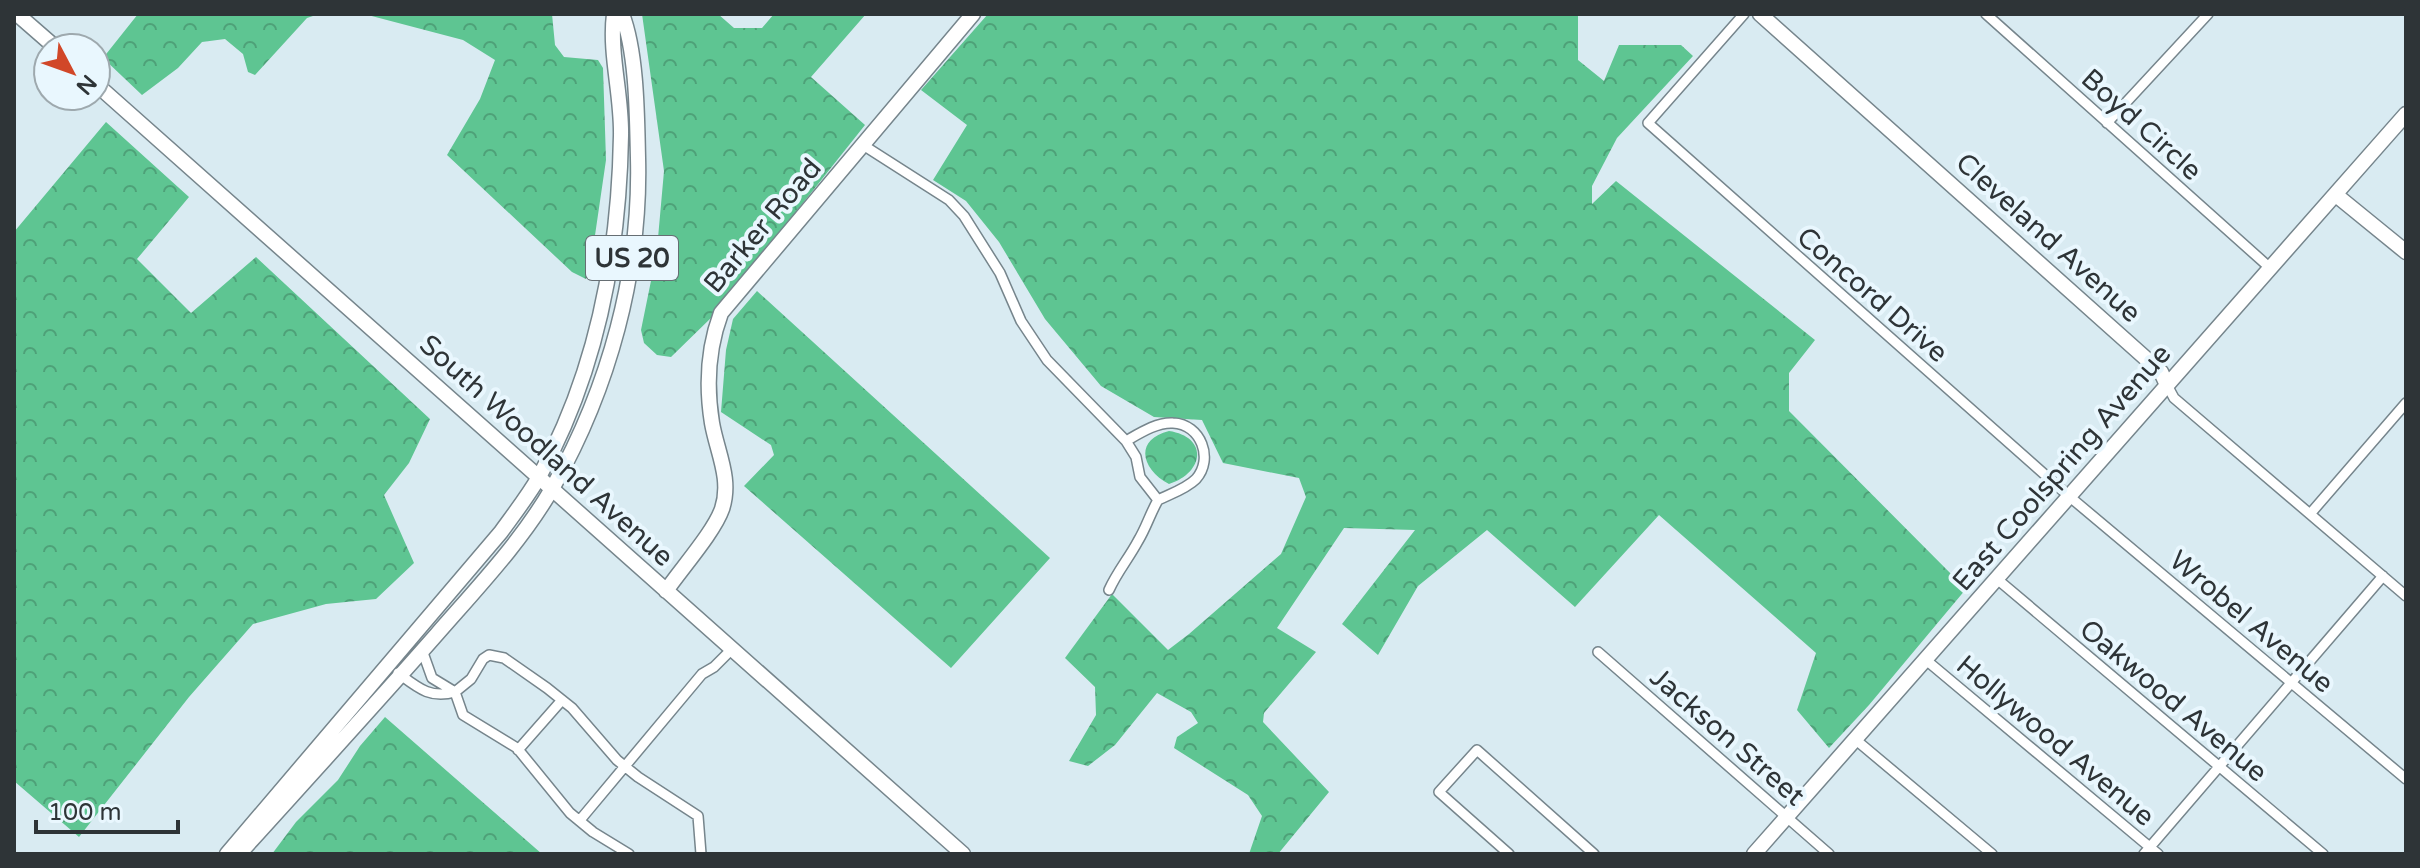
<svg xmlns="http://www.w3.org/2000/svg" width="2420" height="868" font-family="'Varela Round',sans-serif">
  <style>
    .forest { fill: url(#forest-crowns) }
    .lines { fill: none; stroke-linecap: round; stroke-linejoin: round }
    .street-casing { stroke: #76858c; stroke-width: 12 }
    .secondary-casing { stroke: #76858c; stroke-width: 17 }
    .primary-casing { stroke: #76858c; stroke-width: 17 }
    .street { stroke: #fff; stroke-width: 9 }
    .secondary { stroke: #fff; stroke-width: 14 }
    .primary { stroke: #fff; stroke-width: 14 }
    .labels { text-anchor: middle; stroke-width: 8; stroke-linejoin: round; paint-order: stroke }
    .shield { fill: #e9f7fe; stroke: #666e73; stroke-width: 2 }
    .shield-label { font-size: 26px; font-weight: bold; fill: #2e3437 }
    .street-label { font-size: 28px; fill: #2e3437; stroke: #e9f7fe }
  </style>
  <defs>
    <pattern id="forest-crowns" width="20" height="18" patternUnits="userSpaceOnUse" patternTransform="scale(2)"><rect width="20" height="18" fill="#5ec592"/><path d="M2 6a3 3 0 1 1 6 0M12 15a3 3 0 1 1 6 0" fill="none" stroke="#4ea178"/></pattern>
  </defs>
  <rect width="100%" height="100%" fill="#d9ebf2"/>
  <path class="forest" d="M138,14H319L307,18L255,75L248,72L243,54L225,39L202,42L178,68L142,95L103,58Z
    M364,14H552L555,45L564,57L598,60L603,68L606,160L593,249L586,279L572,272L447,155L480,99L495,60L463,40Z
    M642,14H718L734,28H762L774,14H866L811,77L865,125L713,316L671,357L657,355L644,343L641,330L653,271L670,252L658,238L664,171Z
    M988,14H1578V60L1604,81L1619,45H1681L1693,56L1617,138L1592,186V204L1616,181L1815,340L1789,373V411L1966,589L1869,705L1829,748L1797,710L1816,653L1659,515L1575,607L1487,530L1418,586L1378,655L1342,624L1415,530L1344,528L1277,628L1316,652L1264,713L1263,722L1329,792L1278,854H1249L1262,816L1248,795L1174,748L1177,737L1198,723L1191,712L1157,693L1115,745L1088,766L1069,761L1096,715L1095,687L1065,658L1112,594L1168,650L1189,634L1281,554L1306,497L1299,478L1223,463L1202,420L1154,417L1101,386L1045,319L999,242L966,201L933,180L967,125L921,90Z
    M106,122L189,197L137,259L191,313L256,257L430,419L409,463L384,495L414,563L376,599L326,604L253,624L189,697L79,837L14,781V232Z
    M757,291L1050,558L951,668L744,486L774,455L771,445L721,412L726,350L733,319Z
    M1169,431C1209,437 1204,473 1169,484C1142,470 1133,440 1169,431Z
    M385,717L542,854H272L296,822L338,780L360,746Z"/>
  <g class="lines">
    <g class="street-casing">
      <path id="street" d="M1744,14L1648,123L2070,497L2406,779
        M1986,14L2269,267
        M2107,123L2208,14
        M863,145L949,200L964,216L1000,273L1021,321L1047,360L1126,441L1136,457L1140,477L1158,500C1150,514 1146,528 1138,541C1129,558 1117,572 1109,590
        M2167,385L2174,398L2406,596
        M1126,441C1140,433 1157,422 1173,423C1201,424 1214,459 1196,479C1186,489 1170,494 1158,500
        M2310,514L2406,403
        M1997,579L2323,854
        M422,650L432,678L455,692
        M1598,652L1829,854
        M1926,660L2158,854
        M398,673C418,688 430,699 455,692
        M1856,740L1992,854
        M518,750L562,700
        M580,820L702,674L714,667L732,649
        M629,854L593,832L570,813L517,748L463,715L455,692L471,679L483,659L489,655L504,658L547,688L572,708L617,760L638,777L698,816L701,854
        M1509,854L1439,792L1477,750L1594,854
        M2144,854L2383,576"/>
    </g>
    <g class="secondary-casing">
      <path id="secondary" d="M17,14L56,48
        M1760,14L2161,372L2167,385
        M96,84L963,854
        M2336,195L2406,252
        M666,591C681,569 714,532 722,509C732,479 717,452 712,423C706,386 708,348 721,313L973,14
        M1754,854L2406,114"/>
    </g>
    <g class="primary-casing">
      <path id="primary" d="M227,854L501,532C514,514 528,496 539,477C597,372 619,254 621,136C622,95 609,54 614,14
        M239,854C305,781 372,708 437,634C478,587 522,541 553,487C609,388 641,272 638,158C637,116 637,53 622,14"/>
    </g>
    <use href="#street" class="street"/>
    <use href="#secondary" class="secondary"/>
    <use href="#primary" class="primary"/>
  </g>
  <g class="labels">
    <rect class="shield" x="586" y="236" width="92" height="44" rx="6"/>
    <g class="shield-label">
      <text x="632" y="267">US 20</text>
    </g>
    <g class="street-label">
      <text transform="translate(2142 124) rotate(42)" y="10">Boyd Circle</text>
      <text transform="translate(762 225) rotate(-50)" y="10">Barker Road</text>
      <text transform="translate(2049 237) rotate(42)" y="10">Cleveland Avenue</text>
      <text transform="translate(1873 294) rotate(41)" y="10">Concord Drive</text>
      <text transform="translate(547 450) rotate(42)" y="10">South Woodland Avenue</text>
      <text transform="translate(2061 467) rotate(-49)" y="10">East Coolspring Avenue</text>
      <text transform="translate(2252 621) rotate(40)" y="10">Wrobel Avenue</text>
      <text transform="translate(2174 700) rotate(40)" y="10">Oakwood Avenue</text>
      <text transform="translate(1728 736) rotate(41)" y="10">Jackson Street</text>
      <text transform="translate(2056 740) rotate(40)" y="10">Hollywood Avenue</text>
    </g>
  </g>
  <rect width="2420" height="868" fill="none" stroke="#2e3437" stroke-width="32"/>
  <g transform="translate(72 72) rotate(131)"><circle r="38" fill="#e9f7fe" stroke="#9ea9ae" stroke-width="2"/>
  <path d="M0-6L14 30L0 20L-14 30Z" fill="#d14728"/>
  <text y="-12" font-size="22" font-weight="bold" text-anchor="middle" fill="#2e3437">N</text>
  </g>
  <path d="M36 820v12h142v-12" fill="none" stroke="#2e3437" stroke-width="4"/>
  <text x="48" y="820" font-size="24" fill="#2e3437" stroke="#e9f7fe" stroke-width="6" paint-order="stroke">100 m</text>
</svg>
